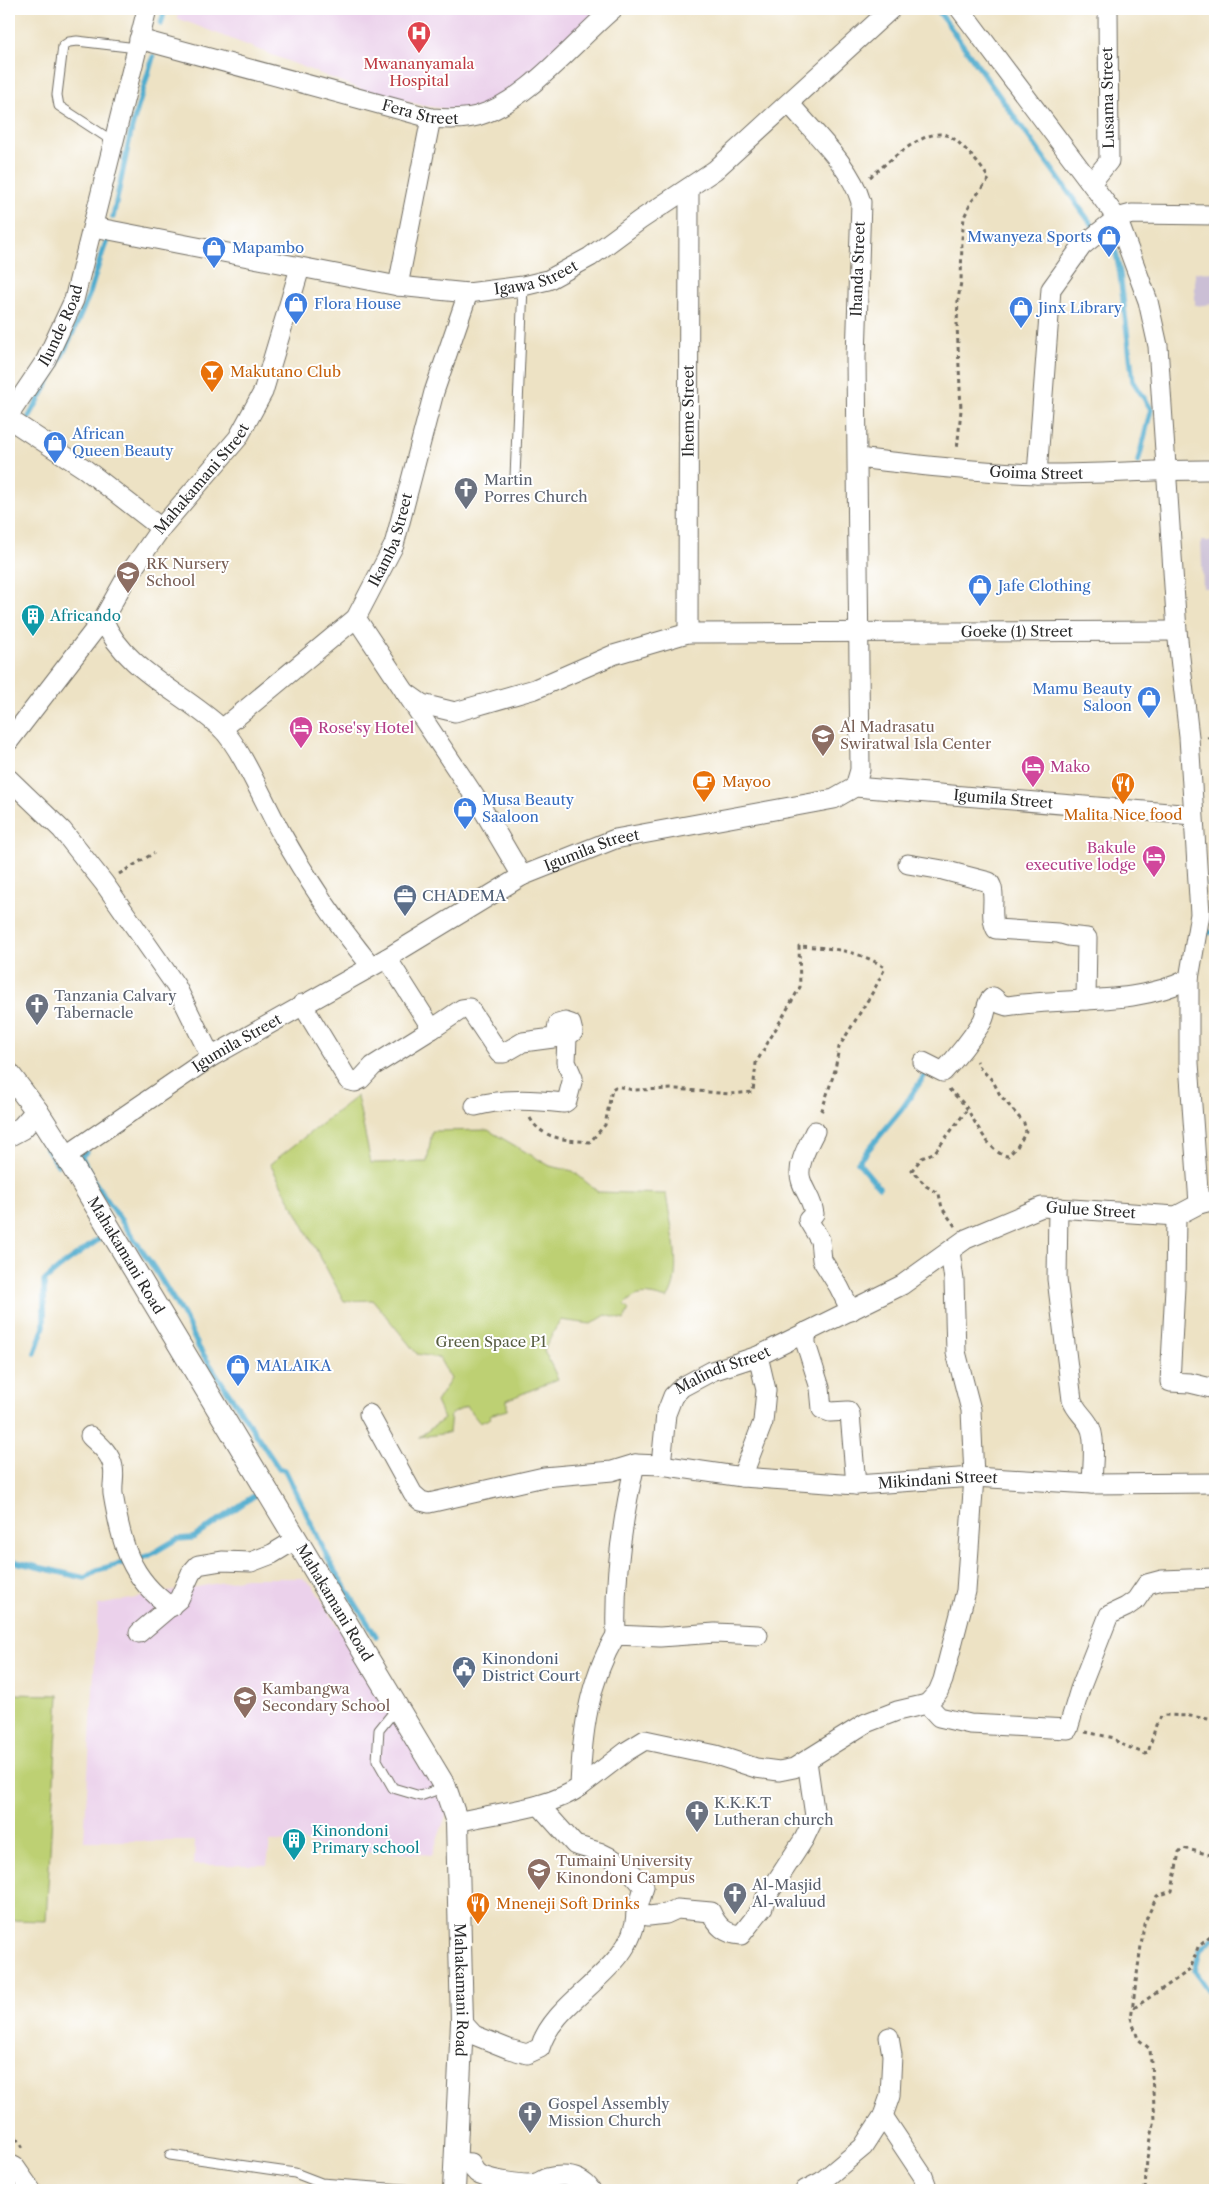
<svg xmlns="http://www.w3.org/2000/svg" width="1224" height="2199" font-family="'Libre Caslon Text',serif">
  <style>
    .built { fill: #ebd1eb }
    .industrial { fill: #cbbfd5 }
    .green { fill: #bdd073; stroke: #747e4f }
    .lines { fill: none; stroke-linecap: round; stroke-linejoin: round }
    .stream { stroke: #50acce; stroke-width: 5.5 }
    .service-casing { stroke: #6f6b61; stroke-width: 11 }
    .minor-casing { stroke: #6f6b61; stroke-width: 21 }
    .tertiary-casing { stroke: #6f6b61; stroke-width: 24 }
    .path { stroke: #6f6b61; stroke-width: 3; stroke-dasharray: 4 4; stroke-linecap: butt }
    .service { stroke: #fff; stroke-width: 9 }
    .minor { stroke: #fff; stroke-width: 19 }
    .tertiary { stroke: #fff; stroke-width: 22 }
    .labels { text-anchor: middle; stroke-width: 4; stroke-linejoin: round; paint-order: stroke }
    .health-label { font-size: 15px; fill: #be3a42; stroke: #fff }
    .street-label { font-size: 15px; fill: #2b2b2b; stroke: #fff }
    .shop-label { font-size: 15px; fill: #366cbe; stroke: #fff; text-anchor: start }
    .food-label { font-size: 15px; fill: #c56008; stroke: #fff; text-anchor: start }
    .worship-label { font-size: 15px; fill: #5b616d; stroke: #fff; text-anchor: start }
    .education-label { font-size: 15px; fill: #785e54; stroke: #fff; text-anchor: start }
    .culture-label { font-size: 15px; fill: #0d838f; stroke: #fff; text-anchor: start }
    .hotel-label { font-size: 15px; fill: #b23c85; stroke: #fff; text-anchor: start }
    .service-label { font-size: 15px; fill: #4e5e75; stroke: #fff; text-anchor: start }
    .park-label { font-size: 15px; fill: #575d41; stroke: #fff }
  </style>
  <rect width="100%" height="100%" fill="#fff"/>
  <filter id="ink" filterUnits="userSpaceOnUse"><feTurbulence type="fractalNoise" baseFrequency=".02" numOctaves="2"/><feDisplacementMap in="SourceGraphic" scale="10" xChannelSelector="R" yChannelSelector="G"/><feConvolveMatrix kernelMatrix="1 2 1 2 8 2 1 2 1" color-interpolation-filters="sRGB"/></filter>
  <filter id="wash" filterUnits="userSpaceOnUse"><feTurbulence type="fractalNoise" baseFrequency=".0096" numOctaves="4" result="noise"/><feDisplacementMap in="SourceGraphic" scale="20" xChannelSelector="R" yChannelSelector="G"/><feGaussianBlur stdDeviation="1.12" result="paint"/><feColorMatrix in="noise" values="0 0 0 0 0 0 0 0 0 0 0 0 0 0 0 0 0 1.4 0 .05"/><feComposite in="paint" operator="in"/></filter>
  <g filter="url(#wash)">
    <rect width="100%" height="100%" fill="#ede2c4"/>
    <path class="built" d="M179,9H622L494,116L425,106L365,91L177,18Z
      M246,1578H302L313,1586L449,1807L432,1855L329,1849L302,1841L270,1842L267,1865H194L195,1841H84L98,1605Z"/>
    <path class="industrial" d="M1215,272V307L1213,304L1195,306V273Z
      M1201,541H1215V588H1203Z"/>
    <path class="green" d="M357,1096L371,1163L427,1162L432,1131L488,1130L550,1166L573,1171L598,1192L666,1194C670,1223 685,1275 667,1299C648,1294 638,1290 624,1305L629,1310L624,1320L606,1315L591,1324L560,1320L544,1350L558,1379L507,1400V1410L489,1415L491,1418L480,1423L466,1406L451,1414L449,1433L419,1437L444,1419L436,1402L451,1379L439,1358L417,1354L373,1300L344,1301L270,1164Z
      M9,1694L59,1695L46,1921L9,1920Z"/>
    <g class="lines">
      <path class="stream" d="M937,9L1097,232L1112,244L1116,253L1120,274L1133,381L1151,409L1138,462
        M161,24L165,9
        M113,217L132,127L153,57
        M29,417C52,378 72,337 89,295C95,277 100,258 107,240
        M9,444L18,432
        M1210,884L1215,894
        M1200,933L1215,932
        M37,1133L58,1165
        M86,1152L81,1156L94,1181L154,1268L186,1320L199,1348L279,1469L285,1470L334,1570L376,1636
        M879,1187L858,1162L902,1109L929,1069
        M44,1326V1281L63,1265L102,1237
        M35,1353L43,1329
        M16,1562L85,1578L97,1570L148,1556L177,1539L193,1538L261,1491
        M1215,1937L1200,1950L1195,1971L1215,2000"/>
    </g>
  </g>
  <g filter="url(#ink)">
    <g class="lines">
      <g class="service-casing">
        <path id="service" d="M114,142L59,106L57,95L63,46L69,42L77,41L137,48
          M515,477L523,286
          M396,1709L379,1730L377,1760L393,1788L420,1796L445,1787
          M170,2155L295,2173L321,2183L416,2190"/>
      </g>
      <g class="minor-casing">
        <g id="minor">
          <path d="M960,9L1117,218L1148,301L1158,346L1177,631L1189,737L1200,914L1189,979V1063L1199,1204"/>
          <path id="s1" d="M139,39L431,118C446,119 462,120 477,116C525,103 575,41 613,9"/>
          <path d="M789,103C813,132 851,166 861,202L856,357L860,770L855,787"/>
          <path d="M1092,182L1109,161L1108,9"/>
          <path id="s2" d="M94,227L398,286L468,293L523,286L548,280L590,257L640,220L715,170L891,9"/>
          <path d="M398,286L431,118"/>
          <path id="s3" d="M9,415L46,360L74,300L147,9"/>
          <path d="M9,419L85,469L161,528"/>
          <path id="s4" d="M858,458C918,465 977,472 1037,474C1096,475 1156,469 1215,470"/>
          <path d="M1037,474L1051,289L1082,246L1117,218L1132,214L1215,215"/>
          <path d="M356,618L479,803L522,876"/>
          <path d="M103,619C124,670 183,692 221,728C241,747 265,804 280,831C306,878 337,924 371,966"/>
          <path id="s5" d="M688,633L689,188"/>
          <path id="s6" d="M405,692L422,704L455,712L535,689L613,655L688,633L1177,631"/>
          <path id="s7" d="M222,729L356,618L394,545L434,392L468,293"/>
          <path id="s8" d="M9,741L103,619L125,580L161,528L238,438L263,392L300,268"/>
          <path d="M9,779L62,830L104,883L176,986L211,1057"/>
          <path d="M908,864L943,870L989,882C998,893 988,914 996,929L1058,933L1068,936L1087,938L1086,1000"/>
          <path d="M387,958L432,1029L462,1009L469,1008L499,1053H504L523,1042L553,1038L556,1037L558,1024L565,1022L571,1024L573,1032L567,1037L566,1062L573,1078L567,1101L564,1103C534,1100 505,1098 475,1106"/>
          <path d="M302,1004L348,1080L355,1082L361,1079L373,1066L432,1029"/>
          <path d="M923,1062L943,1072C958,1056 971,1039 982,1022C987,1014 985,1002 993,997L1001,1004L1007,1006C1067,996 1133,1007 1189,979"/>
          <path d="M815,1131C809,1144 796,1165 801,1180C805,1194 812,1198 814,1214L808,1220L820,1240L822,1260L839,1287L851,1311"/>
          <path id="s9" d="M66,1156L211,1057L387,958L522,876L615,839L834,799L855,787L1193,815"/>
          <path d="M1058,1207L1057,1279L1072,1400C1076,1411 1084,1416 1089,1425C1097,1438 1092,1470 1092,1484"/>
          <path d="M1176,1216L1175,1287L1170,1382L1190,1383L1215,1389"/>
          <path d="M806,1332V1344L820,1388L822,1409L830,1412L848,1411L850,1414L856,1485"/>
          <path d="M369,1414L413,1494L421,1501L429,1503L544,1477L612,1471L635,1464"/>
          <path d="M90,1436C99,1444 111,1454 113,1467C115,1475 112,1485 113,1494C121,1542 129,1578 171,1607"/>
          <path id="s10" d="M661,1465L742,1477L856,1485L974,1477L1092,1484L1215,1483"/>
          <path d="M742,1477L763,1422L766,1390L758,1356"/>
          <path d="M139,1633L179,1599L191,1573L198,1565L222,1561L251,1562L272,1554L295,1540"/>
          <path id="s11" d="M616,1635C614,1576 622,1521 635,1464L661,1465L666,1414L673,1396L682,1387L712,1371L758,1356L902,1285L966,1239L1042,1207L1176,1216L1199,1204L1215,1200"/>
          <path d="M927,1704L938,1692L943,1680L966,1591L974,1477L971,1410L956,1352L954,1280L950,1251"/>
          <path d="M580,1787L627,1751L645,1740L716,1755L756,1768L779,1771L794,1768L866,1723L897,1711L927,1704L939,1717L970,1724L1068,1729L1080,1689L1109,1615L1126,1607L1136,1600L1147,1584L1162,1580L1215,1578"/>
          <path d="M539,1805L575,1845L599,1852L613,1859L632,1873L644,1887L636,1914L649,1916L666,1914L677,1909L711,1912C717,1926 725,1934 741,1935L763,1907L765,1899L804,1839L815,1816L807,1761"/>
          <path d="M457,1822C497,1812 546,1810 580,1787C582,1734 588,1682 616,1635L660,1637L715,1633L758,1635"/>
          <path d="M462,2022L474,2035L509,2049L527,2054L540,2048C554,1998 634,1970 636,1914"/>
          <path d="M883,2116L923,2176L928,2190"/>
          <path d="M455,2162L471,2163C473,2168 474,2172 480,2175C492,2180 524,2186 536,2183C540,2182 543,2179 547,2178C564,2174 580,2175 591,2190"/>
          <path d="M9,2164L15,2167L31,2190"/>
          <path d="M805,2190L821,2182L863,2147L883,2116L890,2096L892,2055L889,2037"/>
        </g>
      </g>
      <g class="tertiary-casing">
        <g id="tertiary">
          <path id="s12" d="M9,1074L37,1111L66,1156L445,1787L457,1822L462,2022L454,2190"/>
          <path d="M9,1135L22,1128L37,1111"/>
        </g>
      </g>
      <path class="path" d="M870,177C886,164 920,132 942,134C953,135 963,147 970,154C977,162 984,170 989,179L972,201L964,217L962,239L961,282L958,300L957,324L961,410L957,450
        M1207,738L1215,737
        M119,874L154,853
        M949,1089C954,1095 962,1101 966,1107C973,1118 991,1156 1008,1156L1017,1147L1026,1132L1024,1123L1000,1095L993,1081L981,1069L977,1061
        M530,1118C542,1140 568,1140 590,1142L605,1125L612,1089L617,1086L633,1090L677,1089L729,1094L753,1092L756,1063L800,987L799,946C826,947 863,951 885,968L874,990L839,1047L835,1070L821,1113
        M955,1226L942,1208L939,1194L926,1186L912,1170L922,1158L935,1152L966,1111
        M1085,1732L1115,1738L1118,1743L1146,1754L1148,1753L1156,1725L1162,1715L1190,1716L1215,1720
        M1134,2008L1190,1970L1198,1947L1215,1933
        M9,2134L19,2141L25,2151
        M1145,2190L1147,2158L1155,2119L1150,2049L1138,2039L1131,2018L1144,1924L1157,1896L1172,1891L1179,1852L1183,1848L1215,1856"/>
      <use href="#service" class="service"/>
      <use href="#minor" class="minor"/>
      <use href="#tertiary" class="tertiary"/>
    </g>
  </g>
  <defs>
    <g id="hospital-pin" transform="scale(1.25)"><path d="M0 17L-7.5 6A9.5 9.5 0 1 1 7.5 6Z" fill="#e0444e" stroke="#fff"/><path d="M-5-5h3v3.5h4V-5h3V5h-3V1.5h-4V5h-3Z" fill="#fff"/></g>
    <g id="shop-pin" transform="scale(1.25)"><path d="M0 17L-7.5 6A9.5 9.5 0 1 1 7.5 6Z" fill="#3f7fe0" stroke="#fff"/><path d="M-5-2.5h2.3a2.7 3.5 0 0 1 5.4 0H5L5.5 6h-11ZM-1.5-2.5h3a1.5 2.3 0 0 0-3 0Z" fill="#fff"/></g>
    <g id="bar-pin" transform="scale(1.25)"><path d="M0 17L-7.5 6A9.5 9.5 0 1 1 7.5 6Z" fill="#e8710a" stroke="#fff"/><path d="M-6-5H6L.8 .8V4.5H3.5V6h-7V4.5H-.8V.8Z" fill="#fff"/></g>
    <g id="church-pin" transform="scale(1.25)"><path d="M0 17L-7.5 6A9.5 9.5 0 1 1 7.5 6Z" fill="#6b7280" stroke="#fff"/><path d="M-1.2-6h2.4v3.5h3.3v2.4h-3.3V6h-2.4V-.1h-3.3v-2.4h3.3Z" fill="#fff"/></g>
    <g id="school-pin" transform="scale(1.25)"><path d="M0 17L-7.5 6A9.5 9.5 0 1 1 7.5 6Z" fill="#8d6e63" stroke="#fff"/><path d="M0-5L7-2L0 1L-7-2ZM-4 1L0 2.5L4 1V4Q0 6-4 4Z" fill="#fff"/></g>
    <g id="building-pin" transform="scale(1.25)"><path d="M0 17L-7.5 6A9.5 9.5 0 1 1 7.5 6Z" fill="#0f9aa8" stroke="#fff"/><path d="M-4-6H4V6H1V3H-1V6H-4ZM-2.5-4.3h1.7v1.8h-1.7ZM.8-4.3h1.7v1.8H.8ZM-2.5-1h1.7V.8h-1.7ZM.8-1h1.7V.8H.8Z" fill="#fff"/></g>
    <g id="hotel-pin" transform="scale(1.25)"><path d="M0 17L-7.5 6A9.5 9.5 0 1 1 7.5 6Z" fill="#d1479c" stroke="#fff"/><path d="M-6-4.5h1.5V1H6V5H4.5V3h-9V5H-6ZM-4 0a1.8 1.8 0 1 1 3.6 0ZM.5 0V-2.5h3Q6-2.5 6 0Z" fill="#fff"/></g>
    <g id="cafe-pin" transform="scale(1.25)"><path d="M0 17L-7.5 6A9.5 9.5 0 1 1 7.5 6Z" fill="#e8710a" stroke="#fff"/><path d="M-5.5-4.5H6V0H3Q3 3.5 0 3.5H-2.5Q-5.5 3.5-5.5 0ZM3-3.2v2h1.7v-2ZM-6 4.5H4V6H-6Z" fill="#fff"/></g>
    <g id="restaurant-pin" transform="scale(1.25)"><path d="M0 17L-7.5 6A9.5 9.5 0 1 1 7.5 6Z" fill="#e8710a" stroke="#fff"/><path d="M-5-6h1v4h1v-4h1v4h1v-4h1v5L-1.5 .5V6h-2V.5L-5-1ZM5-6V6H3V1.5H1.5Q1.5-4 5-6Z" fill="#fff"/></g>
    <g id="office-pin" transform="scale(1.25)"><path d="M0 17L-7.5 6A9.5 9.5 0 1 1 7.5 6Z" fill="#5c6f8a" stroke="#fff"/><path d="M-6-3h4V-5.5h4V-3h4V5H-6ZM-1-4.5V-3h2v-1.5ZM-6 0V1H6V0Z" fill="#fff"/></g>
    <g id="civic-pin" transform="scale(1.25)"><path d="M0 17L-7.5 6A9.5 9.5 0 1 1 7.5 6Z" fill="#5c6f8a" stroke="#fff"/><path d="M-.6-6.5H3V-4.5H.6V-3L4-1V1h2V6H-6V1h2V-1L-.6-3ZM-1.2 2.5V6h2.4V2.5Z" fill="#fff"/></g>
    <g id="university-pin" transform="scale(1.25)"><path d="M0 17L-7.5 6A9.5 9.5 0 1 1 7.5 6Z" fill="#8d6e63" stroke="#fff"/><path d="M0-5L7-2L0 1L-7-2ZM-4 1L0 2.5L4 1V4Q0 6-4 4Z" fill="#fff"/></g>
  </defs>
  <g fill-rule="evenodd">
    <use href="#hospital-pin" x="419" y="33"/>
    <use href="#shop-pin" x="1109" y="237"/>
    <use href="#shop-pin" x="214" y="248"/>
    <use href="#shop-pin" x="296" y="304"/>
    <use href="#shop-pin" x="1021" y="308"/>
    <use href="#bar-pin" x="212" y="372"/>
    <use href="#shop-pin" x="55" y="443"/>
    <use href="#church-pin" x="466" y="489"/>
    <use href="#school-pin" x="128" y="573"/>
    <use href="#shop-pin" x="980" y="586"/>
    <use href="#building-pin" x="33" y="616"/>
    <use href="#shop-pin" x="1149" y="698"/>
    <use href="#hotel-pin" x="301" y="728"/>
    <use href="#school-pin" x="823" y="736"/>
    <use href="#hotel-pin" x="1033" y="767"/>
    <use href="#cafe-pin" x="704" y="782"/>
    <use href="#restaurant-pin" x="1123" y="784"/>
    <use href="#shop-pin" x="465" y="809"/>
    <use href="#hotel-pin" x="1154" y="857"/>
    <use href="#office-pin" x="405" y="896"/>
    <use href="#church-pin" x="37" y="1005"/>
    <use href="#shop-pin" x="238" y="1366"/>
    <use href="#civic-pin" x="464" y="1668"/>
    <use href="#school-pin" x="245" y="1698"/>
    <use href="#church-pin" x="697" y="1812"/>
    <use href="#building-pin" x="294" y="1840"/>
    <use href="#university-pin" x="539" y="1870"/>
    <use href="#church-pin" x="735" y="1894"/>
    <use href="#restaurant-pin" x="478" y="1904"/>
    <use href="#church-pin" x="530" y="2113"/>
  </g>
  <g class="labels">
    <g class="health-label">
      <text x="419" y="69">Mwananyamala<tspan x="419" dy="17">Hospital</tspan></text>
    </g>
    <g class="street-label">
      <text transform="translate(1108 98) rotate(-91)" y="5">Lusama Street</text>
      <text dy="5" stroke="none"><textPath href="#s1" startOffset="291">Fera Street</textPath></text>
      <text transform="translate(858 269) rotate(-88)" y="5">Ihanda Street</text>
      <text dy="5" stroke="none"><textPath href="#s2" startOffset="450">Igawa Street</textPath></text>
      <text dy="5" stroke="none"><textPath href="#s3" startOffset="104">Ilunde Road</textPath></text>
      <text dy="5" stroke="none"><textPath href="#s5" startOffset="222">Iheme Street</textPath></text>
      <text dy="5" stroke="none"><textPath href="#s4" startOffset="179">Goima Street</textPath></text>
      <text dy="5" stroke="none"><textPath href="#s8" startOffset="326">Mahakamani Street</textPath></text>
      <text dy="5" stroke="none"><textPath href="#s7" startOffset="260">Ikamba Street</textPath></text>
      <text dy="5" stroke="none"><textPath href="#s6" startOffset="630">Goeke (1) Street</textPath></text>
      <text dy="5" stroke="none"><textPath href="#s9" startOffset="1031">Igumila Street</textPath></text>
      <text dy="5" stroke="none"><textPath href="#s9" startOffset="610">Igumila Street</textPath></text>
      <text dy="5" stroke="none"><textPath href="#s9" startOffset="205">Igumila Street</textPath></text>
      <text dy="5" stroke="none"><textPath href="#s11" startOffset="735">Gulue Street</textPath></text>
      <text dy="5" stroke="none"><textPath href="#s12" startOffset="216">Mahakamani Road</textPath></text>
      <text dy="5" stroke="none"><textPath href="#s11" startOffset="326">Malindi Street</textPath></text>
      <text dy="5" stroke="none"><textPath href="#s10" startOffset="278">Mikindani Street</textPath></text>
      <text dy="5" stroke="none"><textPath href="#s12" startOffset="621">Mahakamani Road</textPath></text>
      <text dy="5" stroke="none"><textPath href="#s12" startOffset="1041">Mahakamani Road</textPath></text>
    </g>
    <g class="shop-label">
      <text x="1092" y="242" text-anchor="end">Mwanyeza Sports</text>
      <text x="232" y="253">Mapambo</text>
      <text x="314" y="309">Flora House</text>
      <text x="1038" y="313">Jinx Library</text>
      <text x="72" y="439">African<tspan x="72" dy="17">Queen Beauty</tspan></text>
      <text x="998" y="591">Jafe Clothing</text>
      <text x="1132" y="694" text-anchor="end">Mamu Beauty<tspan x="1132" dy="17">Saloon</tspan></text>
      <text x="482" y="805">Musa Beauty<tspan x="482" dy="17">Saaloon</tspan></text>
      <text x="256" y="1371">MALAIKA</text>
    </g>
    <g class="food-label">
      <text x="230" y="377">Makutano Club</text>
      <text x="722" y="787">Mayoo</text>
      <text x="1123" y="820" text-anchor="middle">Malita Nice food</text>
      <text x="496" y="1909">Mneneji Soft Drinks</text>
    </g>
    <g class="worship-label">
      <text x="484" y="485">Martin<tspan x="484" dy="17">Porres Church</tspan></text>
      <text x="54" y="1001">Tanzania Calvary<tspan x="54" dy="17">Tabernacle</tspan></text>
      <text x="714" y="1808">K.K.K.T<tspan x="714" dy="17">Lutheran church</tspan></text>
      <text x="752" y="1890">Al-Masjid<tspan x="752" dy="17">Al-waluud</tspan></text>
      <text x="548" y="2109">Gospel Assembly<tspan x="548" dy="17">Mission Church</tspan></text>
    </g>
    <g class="education-label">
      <text x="146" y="569">RK Nursery<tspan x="146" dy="17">School</tspan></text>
      <text x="840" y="732">Al Madrasatu<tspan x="840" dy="17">Swiratwal Isla Center</tspan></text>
      <text x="262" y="1694">Kambangwa<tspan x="262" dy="17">Secondary School</tspan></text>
      <text x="556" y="1866">Tumaini University<tspan x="556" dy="17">Kinondoni Campus</tspan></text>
    </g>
    <g class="culture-label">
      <text x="50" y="621">Africando</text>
      <text x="312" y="1836">Kinondoni<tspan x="312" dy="17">Primary school</tspan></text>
    </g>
    <g class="hotel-label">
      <text x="318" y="733">Rose'sy Hotel</text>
      <text x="1050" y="772">Mako</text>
      <text x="1136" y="853" text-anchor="end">Bakule<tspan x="1136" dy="17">executive lodge</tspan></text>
    </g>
    <g class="service-label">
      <text x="422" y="901">CHADEMA</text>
      <text x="482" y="1664">Kinondoni<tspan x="482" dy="17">District Court</tspan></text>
    </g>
    <g class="park-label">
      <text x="491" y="1347">Green Space P1</text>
    </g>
  </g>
  <rect width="1224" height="2199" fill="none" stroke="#fff" stroke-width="30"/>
</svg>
